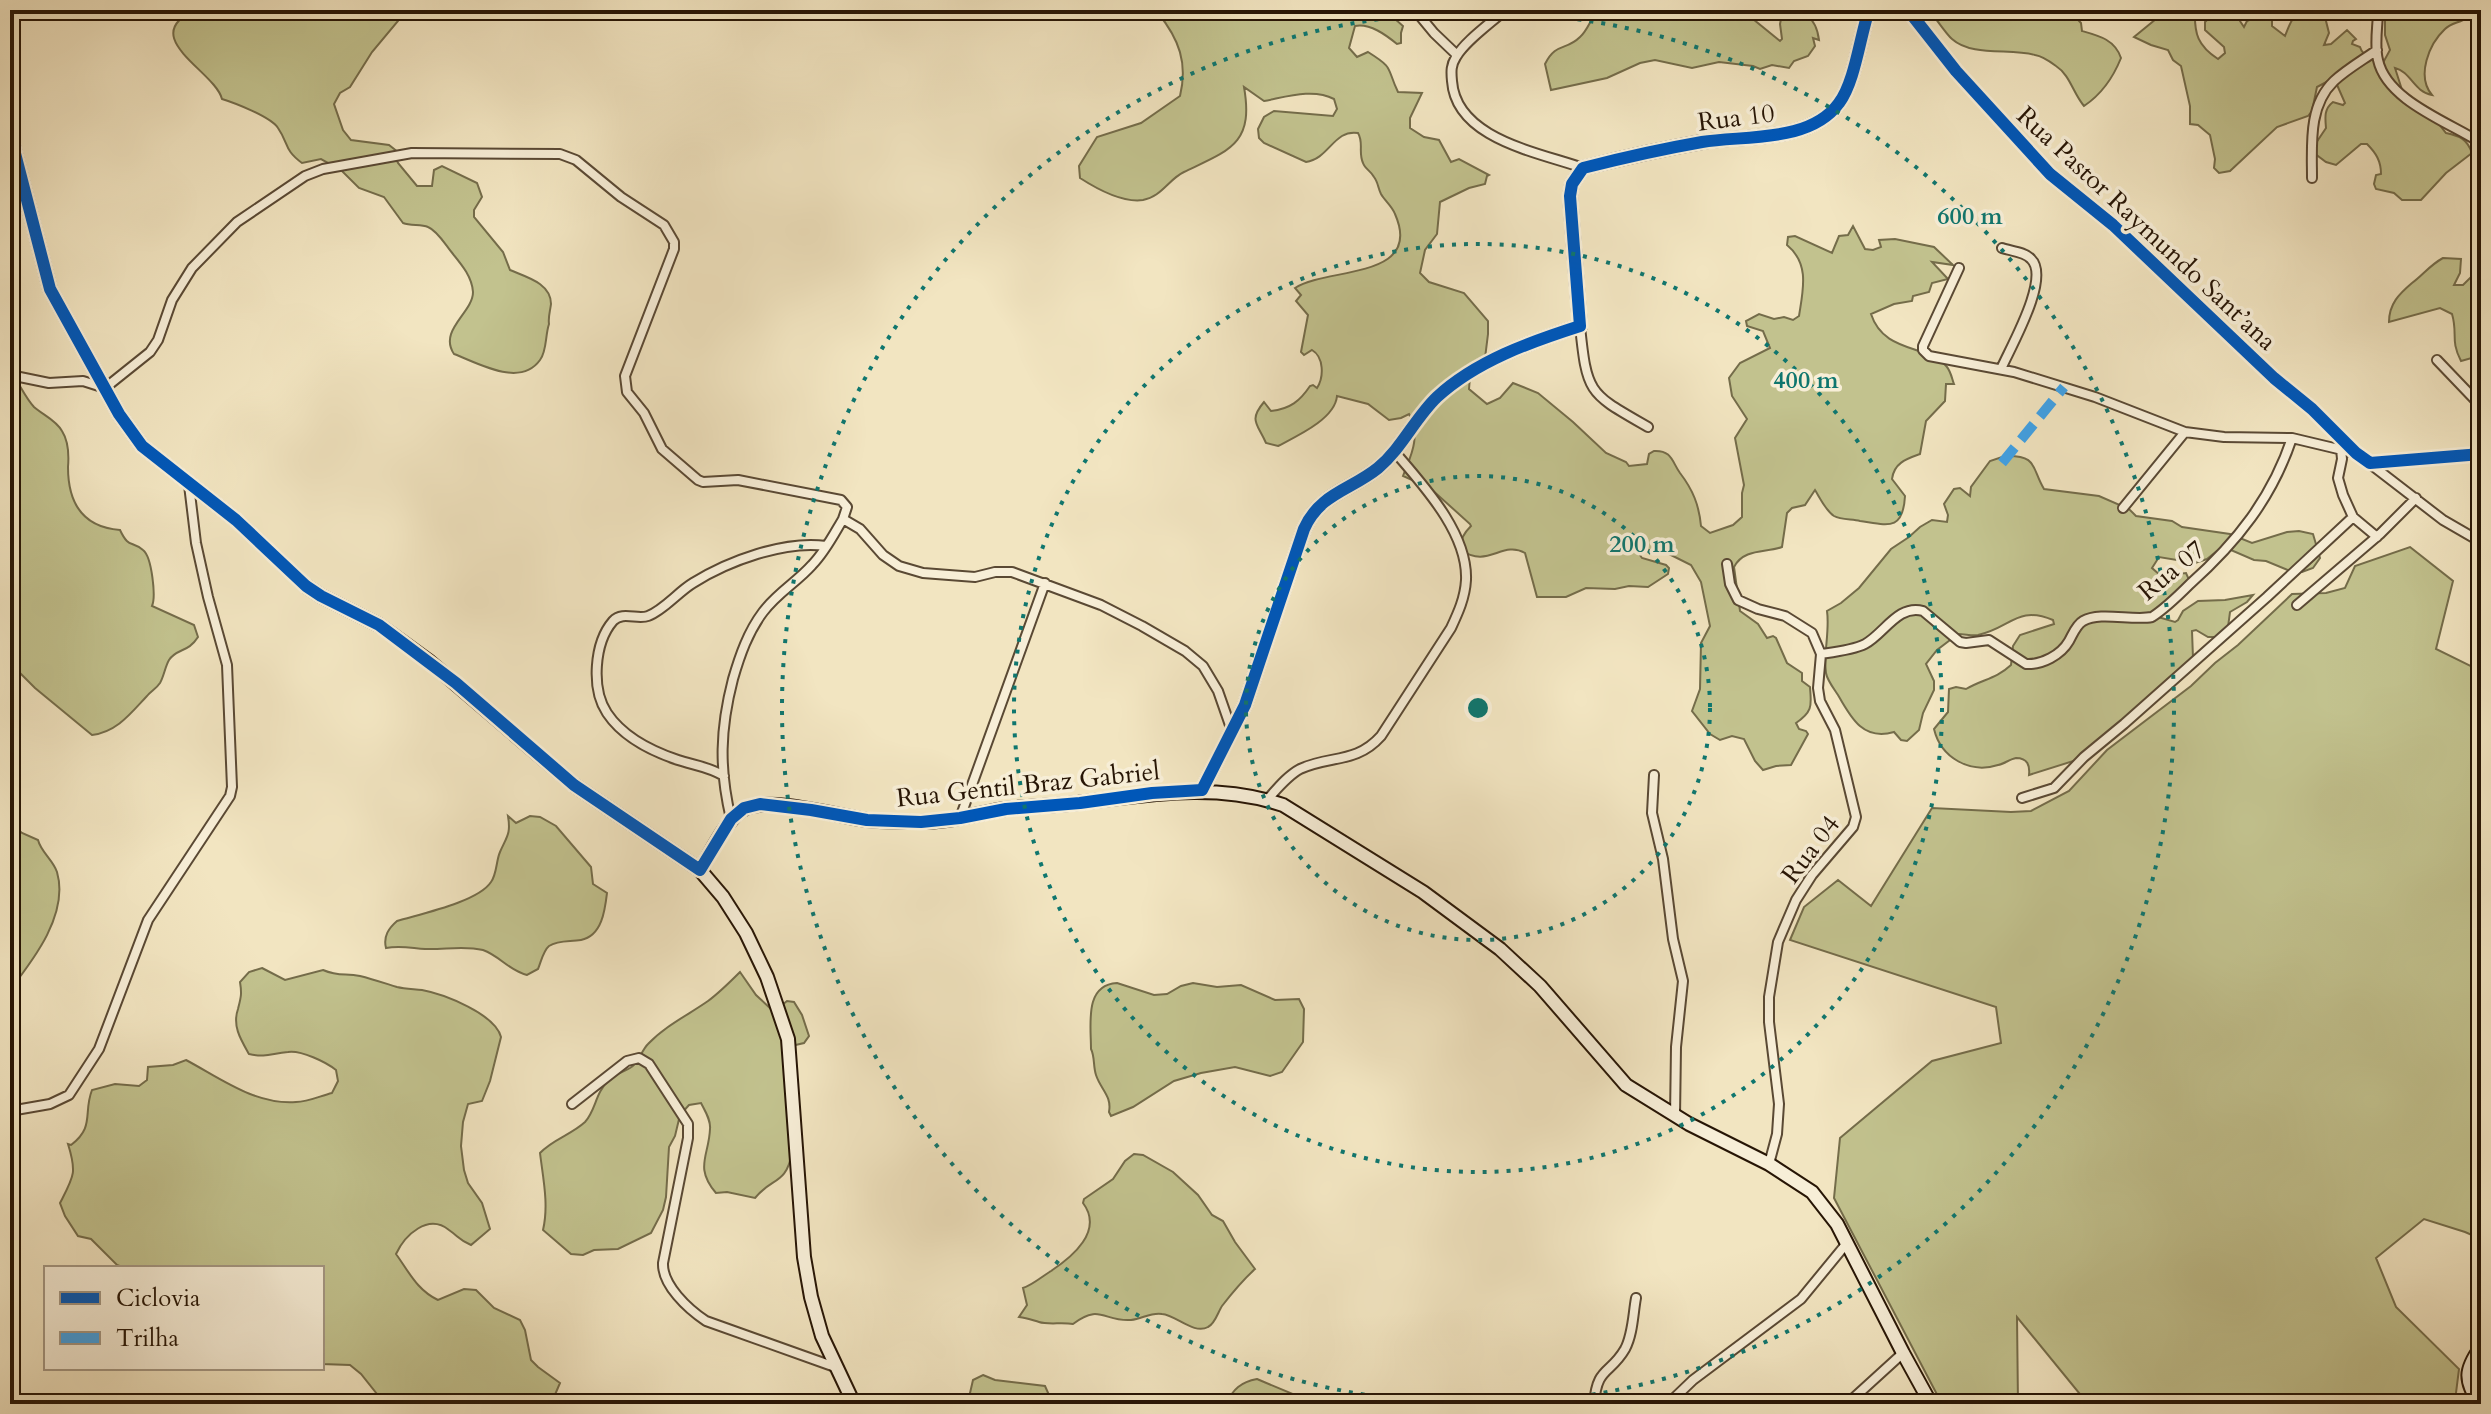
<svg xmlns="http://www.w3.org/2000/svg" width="2491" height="1414" font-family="Cardo,serif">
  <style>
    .green { fill: #c2c28e; stroke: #746c4a; stroke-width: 2 }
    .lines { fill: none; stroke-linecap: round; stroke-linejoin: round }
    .street-casing { stroke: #5a4934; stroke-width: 12 }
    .secondary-casing { stroke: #271505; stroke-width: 16 }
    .street { stroke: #f7eed7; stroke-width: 8 }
    .secondary { stroke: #f7eed7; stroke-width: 12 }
    .quiet { stroke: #3ea2e9; stroke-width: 10; stroke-dasharray: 20 10; stroke-linecap: butt }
    .cycleway-casing { stroke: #f7eed7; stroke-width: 17 }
    .cycleway { stroke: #0057b8; stroke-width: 12 }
    .ring { fill: none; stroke: #0f766e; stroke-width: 4; stroke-dasharray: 4 8 }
    .labels { text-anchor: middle; stroke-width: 7; stroke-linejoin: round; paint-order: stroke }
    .street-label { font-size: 26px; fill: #271505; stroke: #f7eed7 }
    .centre { fill: #0f766e; stroke: #f7eed7; stroke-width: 4 }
    .ring-label { font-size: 24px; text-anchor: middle; font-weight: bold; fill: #0f766e; stroke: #f7eed7; stroke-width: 7; stroke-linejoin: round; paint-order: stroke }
  </style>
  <rect width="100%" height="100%" fill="#f2e5c1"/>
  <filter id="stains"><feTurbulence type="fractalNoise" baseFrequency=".0025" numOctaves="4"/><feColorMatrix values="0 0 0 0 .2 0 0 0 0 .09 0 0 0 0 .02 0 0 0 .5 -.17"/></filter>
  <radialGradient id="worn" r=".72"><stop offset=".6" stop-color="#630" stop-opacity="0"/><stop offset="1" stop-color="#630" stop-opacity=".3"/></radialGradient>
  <path class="green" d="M195,10H404L398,21L372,52L350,87L340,93L334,104L343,130L351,140L389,145L398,152L396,159L398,163L417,186H432L434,170L442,166L477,183L482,197L474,210V217L503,252L510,270C526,277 551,283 551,304C550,312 548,317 549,324C545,336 547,351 540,360C520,388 478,363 454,354C438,330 473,313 473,292C472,277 462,265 453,254C446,246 438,231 428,227C421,224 411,226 403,223L384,197L359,188L341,170L321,159L302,163C284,150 289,144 278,128C271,117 235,103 222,99C215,71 136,37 195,10Z
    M1162,10H1392L1395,19L1403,26L1401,33V43L1397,44C1386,35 1370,23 1355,26L1349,48L1357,57L1368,52C1395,69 1386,67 1398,92L1422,93L1410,118V128L1424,137L1439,140L1451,162L1459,159L1489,175L1487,176L1485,184L1469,188L1440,202L1437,234L1425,250L1420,273L1429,282L1464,293L1488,321V334L1485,358L1470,377L1469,389L1487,404L1500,398L1513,383L1538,393L1573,422L1606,453L1626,462L1629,466L1647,464L1649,454L1654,451C1672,450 1672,462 1680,473C1693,490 1699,505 1701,526L1710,533L1733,525L1742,517V493L1744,485L1735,438L1747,419L1732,396L1729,378L1740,363L1770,348L1763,331L1747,326L1746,321L1759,314L1774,319L1784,317L1793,320L1799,316C1803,290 1810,264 1787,245L1788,237L1795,236L1832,253L1839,236L1848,235L1853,226L1865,249L1873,250L1881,247L1879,240L1895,239L1934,247L1953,265L1932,262L1948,279L1932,283L1929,292L1913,296L1912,301L1894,304L1871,314C1884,354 1928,344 1947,367C1951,372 1952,379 1954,384H1946L1945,401L1926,421L1920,454C1906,459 1894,463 1892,479L1905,496C1903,532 1887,525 1860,521C1852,519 1841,520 1834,516C1826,511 1820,498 1815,490L1805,505L1792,508L1787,513L1782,547C1766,553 1744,548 1734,567L1740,611L1758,624L1767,638L1773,636L1776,638L1787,663L1802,673V681L1810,687C1811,704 1814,711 1796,723L1799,729L1806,731L1808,734L1791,765L1776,766L1763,770L1755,761L1744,739L1732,736L1720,740L1710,734L1692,711L1700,689L1701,643L1710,626L1701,582L1691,565L1667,553L1661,551L1654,553L1633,542L1632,544L1642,558L1666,565L1669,568L1668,574L1648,587L1629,586L1615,589L1586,588L1566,597H1537L1525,553C1502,540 1488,569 1461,550C1459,541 1464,533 1471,526L1470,524L1430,488L1403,476C1411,455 1421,438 1409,414L1401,418L1389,420L1368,404L1337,396C1335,419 1297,436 1278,446L1266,443C1258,424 1248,421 1264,402L1271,411C1290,409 1300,401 1310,386L1313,385L1317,388C1324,377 1324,357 1312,350L1304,355L1301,352L1308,315L1296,301L1301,295L1295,288C1327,267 1424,280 1395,214C1392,206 1385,201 1381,194C1378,188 1378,182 1374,177C1371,171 1365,169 1363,163C1358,152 1364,143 1358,133C1334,129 1329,159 1306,162L1264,143L1259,138L1258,129L1264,117L1274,111L1333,116L1337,109L1334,99C1313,88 1286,97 1264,101L1244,87C1254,144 1230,150 1184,172C1169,179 1161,197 1143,200C1122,203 1097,189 1080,178L1079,166L1097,137L1141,123L1180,96C1188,63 1179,39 1158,13Z
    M1598,10H1612L1618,14L1635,10H1723L1737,14L1754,10L1753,19L1780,41L1782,39L1780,24L1781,19C1804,8 1816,17 1819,40L1813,38L1815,46L1808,56L1794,61L1789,68L1772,65L1760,69L1753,66L1719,62L1692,68L1655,60L1640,63L1607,78L1551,90L1545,64C1556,42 1566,51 1580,37C1588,30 1591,18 1598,10Z
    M1929,10H2069L2081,23L2082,31C2100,36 2115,40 2121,58C2113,78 2102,94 2084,106C2073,93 2070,75 2056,66C2052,63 2042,56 2035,55C2010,48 1972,57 1952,39C1946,34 1935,17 1929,10Z
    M2167,10H2195C2194,34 2198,46 2218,59L2225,53L2224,47L2205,30V22C2222,4 2232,7 2244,27L2247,21L2253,18L2249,10H2278L2272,21V26L2285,36C2296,7 2300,8 2328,14L2325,17L2329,33L2324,45L2331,44L2347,30L2356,39L2353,41L2352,44L2360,47C2363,57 2374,59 2384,61L2390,50L2385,35V10H2471C2468,13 2466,17 2463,20C2457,23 2450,24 2445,29C2429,44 2416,76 2432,95C2414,92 2411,72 2395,68L2403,93L2431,114L2446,133C2460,136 2467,139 2472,153L2446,173L2421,200H2402L2394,193L2376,189L2374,184L2376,175L2381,174C2381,161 2376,153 2367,144H2361L2336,165L2326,162L2314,153V146L2326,128C2325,117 2324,109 2333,102L2343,105L2345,103L2334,78L2317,87L2312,111L2308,116L2277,127L2230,171L2219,173L2214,168L2215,159L2210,135L2198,125L2190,124V106L2181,66L2173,60L2168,50L2151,45L2134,37Z
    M2443,258L2461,259L2460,273L2454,285H2463L2473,275L2481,277V353L2479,356L2461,361C2450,340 2458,334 2452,314L2440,308L2389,322C2389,304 2399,294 2412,283C2423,275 2430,265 2443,258Z
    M10,371C19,382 24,396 34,407C43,415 56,420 62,431C69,442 69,455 68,467C68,503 82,527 120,530C129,549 131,540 143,550C152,557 156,597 152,606L194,625L198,637C188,653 177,648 169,660C165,667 164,676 160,683C156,689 151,691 147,696C131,713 117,732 92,735L35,688L10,663Z
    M2005,456C2038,455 2031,467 2044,489L2099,496L2129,509L2136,516L2172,521L2182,527L2230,534L2252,543L2287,532L2299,531L2313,534L2320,558L2313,568L2302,572L2290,571L2266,561L2254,560L2231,550L2217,551L2207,559L2195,563L2159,557L2152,568L2161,576L2186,573L2191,584L2158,617L2175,622L2178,620L2183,611L2198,601L2225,600L2253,595L2247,602L2230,612L2228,627L2219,637H2208L2196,630L2192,631L2193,658L2086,757L2029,775C2030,766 2028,758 2016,758C2010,759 2004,764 1998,765C1970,774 1941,758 1934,729L1948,712L1949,689L1956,687L1966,689C1983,679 1996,679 2011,665L2013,646L2020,635L2054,624L2053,620C2017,605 2011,628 1978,635C1972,636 1965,634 1958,634L1937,650L1926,664L1934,681V690L1923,713L1919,730L1907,741L1901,740L1894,732C1863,741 1851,718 1838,695C1834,689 1827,680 1826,673C1823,655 1830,631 1827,611L1841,603L1859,588L1891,549L1909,537L1920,527L1932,520L1947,522L1948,515L1944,504L1954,489L1960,488L1970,496L1971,487L1990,461Z
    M2410,547L2453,581L2436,649L2481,671V1239L2465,1232L2424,1219L2376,1258L2396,1307L2459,1369L2456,1393L2465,1404H2088L2017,1317L2018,1404H1942L1834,1198L1840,1138L1932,1061L2001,1043L1996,1007L1790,940L1804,907L1838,880L1871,906L1932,808L2011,812L2031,811L2069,791L2107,750L2191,686L2215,663L2238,645L2292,594L2326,593L2345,588L2355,566Z
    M508,816L516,823L530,816L540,817L556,826L591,867L593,884L607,893C605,910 602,936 581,940C570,942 559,940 549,946C543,951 541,962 538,969L527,975C508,970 500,956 483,950C463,945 444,950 425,949C411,948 400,945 386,948C383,936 389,928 397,921C420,914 478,902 491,882C497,874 496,861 500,852C507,836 511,834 508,816Z
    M10,823L22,833L38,840C41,852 53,860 57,872C69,914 34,959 10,990Z
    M262,968L285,980L323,970C339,977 345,973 360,976C372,979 384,983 397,987C405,989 414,989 422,990C444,994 495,1014 501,1037L490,1081L482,1101L468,1104L463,1122L461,1146L464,1170L468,1183L482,1203L490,1229L471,1245C459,1240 459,1237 449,1230C428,1213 405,1235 396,1254C409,1272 417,1290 438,1300L464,1289L476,1290L494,1308L520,1320L525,1330L531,1360L538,1367L560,1383L551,1404H385L361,1374L350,1365L322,1364V1268H125L117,1265L91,1239L78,1236L65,1216L60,1203C74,1176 77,1173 68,1144L71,1145C95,1127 83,1113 92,1090L115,1084L139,1086L147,1080L148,1067L173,1065L186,1060C220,1078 255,1105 296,1102C308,1102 320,1096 332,1093L338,1081L336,1070C326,1062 301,1050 288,1052C272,1053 267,1058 249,1054C241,1040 232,1026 238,1009C241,997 242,994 240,982L249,972Z
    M740,972L756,995L771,1009H777L787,1001L794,1002L802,1015L809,1036L804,1043L791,1046L792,1153C786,1185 772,1177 755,1198L727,1192L716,1193C694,1167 709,1156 710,1129C711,1120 705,1111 701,1103L689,1105L680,1115L675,1136L669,1147L666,1197L663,1210L651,1233L618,1249L594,1250L583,1255L571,1254L543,1230C549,1205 543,1178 540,1153C553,1139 571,1135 585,1122C596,1110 595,1093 609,1080C615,1073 622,1073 630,1068C639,1063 641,1051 648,1044C665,1026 688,1015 708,1001C719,993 730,982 740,972Z
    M1117,983L1154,995L1167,994L1181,986L1193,983L1217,987L1241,985L1275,1000L1299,999L1304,1009L1303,1042L1282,1072L1270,1076L1235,1067L1201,1073L1174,1081L1133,1107L1111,1116L1109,1112C1112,1096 1101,1090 1096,1075C1093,1066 1095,1057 1091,1049C1091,1024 1084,985 1117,983Z
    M1134,1154L1143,1155L1173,1172L1198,1195L1212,1215L1223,1221L1235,1242L1255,1269C1243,1280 1232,1293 1222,1306C1218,1312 1215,1324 1208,1327C1194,1335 1176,1315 1162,1314C1151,1312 1142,1319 1131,1320C1104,1322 1100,1303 1073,1324C1062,1322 1048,1325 1039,1322C1032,1320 1027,1318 1019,1317L1027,1305L1023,1288C1034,1284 1041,1277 1051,1271C1072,1257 1104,1231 1083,1203L1084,1199L1113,1179L1125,1161Z
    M983,1375L995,1380L1045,1386L1053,1404H971L970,1393L973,1380Z
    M1257,1379L1307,1400L1332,1404H1226C1233,1389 1241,1382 1257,1379Z"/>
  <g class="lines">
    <g class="street-casing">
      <path id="street" d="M1415,10L1434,33L1457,55
        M1505,10C1491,23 1465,41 1456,57C1451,65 1451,71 1452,81C1456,139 1538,152 1583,168
        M1908,10L1956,71L2050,174L2113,225L2274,378L2332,428L2356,453L2443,520L2481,542
        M2378,10C2378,26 2374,44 2378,60C2387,101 2449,122 2481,143
        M2312,178C2312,145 2308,106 2334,81C2347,69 2363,60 2377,50
        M1959,268L1923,346V350L1929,356L2014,372L2095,397L2185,432L2224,437L2292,438L2355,453
        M1580,326C1587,395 1589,393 1648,427
        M2437,360L2481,406
        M2001,369C2010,348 2051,278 2031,259C2025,252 2011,251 2002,248
        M10,375L49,383L83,381L105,388L150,352L158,340L172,300L192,268L237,222L305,176L323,169L412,153L560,154L576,160L621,197L664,225L674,242V249L625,376L627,392L644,413L662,449L698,480L703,482L738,480L841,500L847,507L843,519L860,529L883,555L899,566L923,573L975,577L995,572H1012L1101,605L1142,626L1185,651L1203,666L1218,691L1232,731
        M2341,449L2342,459L2338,478L2343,495L2353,517L2377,537
        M2370,463L2481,454
        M2123,508L2185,432
        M1727,564L1730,584L1738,600L1758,609L1785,616L1812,633L1821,654L1818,688L1820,701L1835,730L1856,817L1853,827L1812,875L1796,900L1778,942L1769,997V1022L1779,1104L1777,1134L1769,1164
        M2297,605L2380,534L2416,498
        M1821,654C1835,652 1853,650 1865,644C1884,634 1898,604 1923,611L1960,642L1966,643L1989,640L2026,664C2042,665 2061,655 2069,641C2073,634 2076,625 2083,621C2100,611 2132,621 2152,617C2166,608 2178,596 2190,584C2237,542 2272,498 2292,438
        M1654,775L1652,813L1663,859L1673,939L1683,981L1676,1047L1675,1116
        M724,776C710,767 693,765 678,760C651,751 623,737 607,713C591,689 594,643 613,621C622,611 638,620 648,616C664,610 678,592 693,583C728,561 785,540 826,546
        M2022,798L2054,788L2084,757L2124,724L2267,597L2353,517
        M1267,800C1277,789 1287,776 1300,769C1330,755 1356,764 1381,736L1451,628C1458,613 1465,598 1466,580C1468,533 1423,485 1394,451
        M960,818L1045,583
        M731,819C719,769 720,729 733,679C740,655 748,632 763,612C777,593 797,582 812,565C825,552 834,534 843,519
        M572,1104L627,1061L639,1058L649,1064L688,1124V1138L663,1263C662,1285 688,1309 706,1321L835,1367
        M10,1111L50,1104L69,1095L99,1049L148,920L230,796L232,787L227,665L208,597L196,543L189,485
        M1594,1404C1597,1366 1610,1375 1625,1349C1633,1334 1633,1314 1636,1298
        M1668,1404L1693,1380L1801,1299L1847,1243
        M1847,1404L1903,1353"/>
    </g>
    <g class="secondary-casing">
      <path id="secondary" d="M10,134L50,289L119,414L142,446L236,520L306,586L321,596L379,625L430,662L574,785L700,870L723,897L746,933L767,977L788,1039L804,1257L811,1297L822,1336L854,1404
        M1202,790L1245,705L1304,529C1320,493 1351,490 1378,468C1402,448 1415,418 1437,397C1476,361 1530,342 1580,326L1570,196L1572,184L1583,168C1622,158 1662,149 1702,142C1745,135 1810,143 1839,103C1855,82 1860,36 1869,10
        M700,870C711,853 728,815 746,808C771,797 838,816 867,820C883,822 899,821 915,822C946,823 976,814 1005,809C1029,806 1054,806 1078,803C1147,795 1214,782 1283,805L1423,892L1500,949L1540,986L1626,1085L1689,1124L1769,1164L1812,1192L1837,1224L1903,1353L1931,1404
        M2479,1404C2465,1379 2464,1371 2481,1347"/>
    </g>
    <use href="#street" class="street"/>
    <use href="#secondary" class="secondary"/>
    <path class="quiet" d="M2002,463L2064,387"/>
    <g class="cycleway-casing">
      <path id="cycleway" d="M1908,10L1956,71L2050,174L2113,225L2274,378L2312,409L2356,453L2370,463L2481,454
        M10,134L50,289L119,414L142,446L236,520L306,586L321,596L379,625L456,683L574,785L700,870L731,819L744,808L760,804L811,810L867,820L921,822L960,818L1006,809L1080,803L1152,793L1202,790L1245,705L1304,529C1320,493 1351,490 1378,468C1402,448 1415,418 1437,397C1476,361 1530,342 1580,326L1570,196L1572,184L1583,168C1622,158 1662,149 1702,142C1745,135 1810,143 1839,103C1855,82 1860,36 1869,10"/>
    </g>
    <use href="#cycleway" class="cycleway"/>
  </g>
  <g class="ring">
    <circle cx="1478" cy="708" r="232"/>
    <circle cx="1478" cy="708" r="464"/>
    <path d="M1472 1404A696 696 0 1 1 1484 1404"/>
  </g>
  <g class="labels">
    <g class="street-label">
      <text transform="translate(1736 117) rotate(-7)" y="9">Rua 10</text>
      <text transform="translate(2147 228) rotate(43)" y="9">Rua Pastor Raymundo Sant’ana</text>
      <text transform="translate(2171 570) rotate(-40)" y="9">Rua 07</text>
      <text transform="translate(1028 784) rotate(-6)" y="9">Rua Gentil Braz Gabriel</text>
      <text transform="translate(1810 849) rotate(-53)" y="9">Rua 04</text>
    </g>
  </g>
  <circle cx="1478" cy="708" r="12" class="centre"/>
  <g class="ring-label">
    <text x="1970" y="224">600 m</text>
    <text x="1806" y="388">400 m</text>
    <text x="1642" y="552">200 m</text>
  </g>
  <rect width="2491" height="1414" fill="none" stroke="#f2e5c1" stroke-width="40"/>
  <rect x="12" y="12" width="2467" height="1390" fill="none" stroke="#271505" stroke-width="4"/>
  <rect x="20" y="20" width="2451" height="1374" fill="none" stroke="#271505" stroke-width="2"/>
  <rect x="44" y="1266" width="280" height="104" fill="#f7eed7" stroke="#a49783" stroke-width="2"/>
  <rect x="60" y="1292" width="40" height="12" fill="#0057b8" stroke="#a49783" stroke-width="2"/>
  <text x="116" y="1306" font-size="24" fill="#271505">Ciclovia</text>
  <rect x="60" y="1332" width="40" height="12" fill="#3ea2e9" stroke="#a49783" stroke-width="2"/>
  <text x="116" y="1346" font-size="24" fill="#271505">Trilha</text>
  <rect width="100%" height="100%" filter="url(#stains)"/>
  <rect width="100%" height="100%" fill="url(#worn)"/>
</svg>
